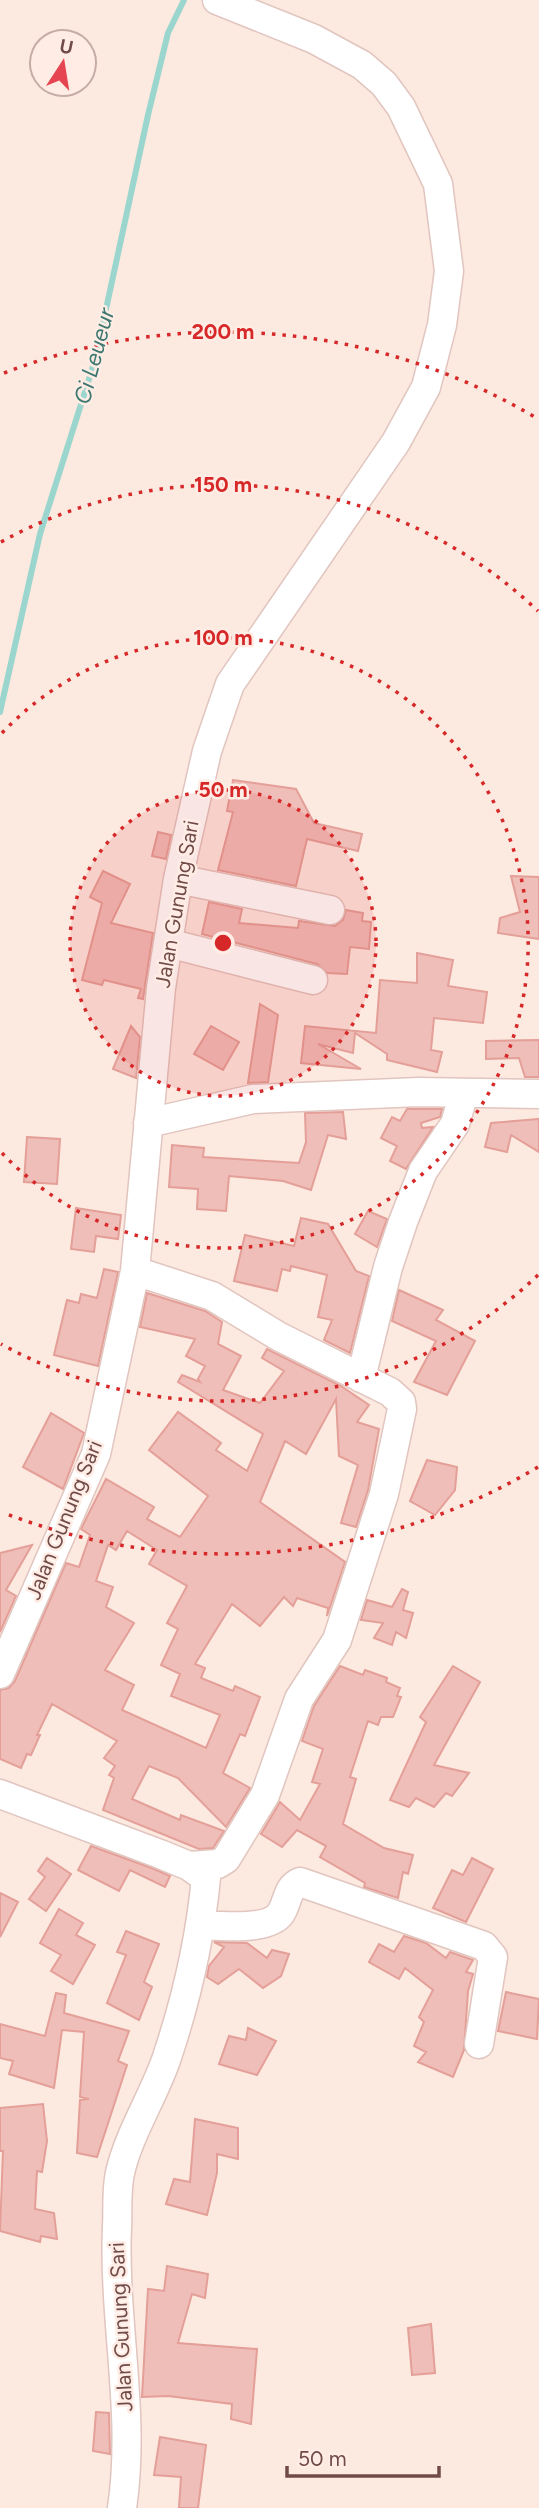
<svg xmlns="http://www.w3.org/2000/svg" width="539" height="2508" font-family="Figtree,sans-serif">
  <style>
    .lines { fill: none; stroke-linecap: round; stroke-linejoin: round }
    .stream { stroke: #9bd6ce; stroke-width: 6 }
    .building { fill: #f0beb8; stroke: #e39f98; stroke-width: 2; fill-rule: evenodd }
    .minor-casing { stroke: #e1c5bf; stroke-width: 31 }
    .minor { stroke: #fff; stroke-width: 28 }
    .ring { fill: none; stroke: #d62828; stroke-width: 3.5; stroke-dasharray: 3.5 7 }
    .labels { text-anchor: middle; stroke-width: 5; stroke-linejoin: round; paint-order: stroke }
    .street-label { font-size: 21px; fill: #714b48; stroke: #ffede5 }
    .water-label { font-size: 23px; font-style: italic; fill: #3c7770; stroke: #ffede5 }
    .centre { fill: #d62828; stroke: #ffede5; stroke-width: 3.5 }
    .ring-label { font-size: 21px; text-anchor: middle; font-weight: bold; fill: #d62828; stroke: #ffede5; stroke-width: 5; stroke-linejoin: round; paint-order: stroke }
  </style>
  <rect width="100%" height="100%" fill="#fce9e0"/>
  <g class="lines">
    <path class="stream" d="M0,712L40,534L95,360L148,115L168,33L184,0"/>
  </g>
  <path class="building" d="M233,780L296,789L314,823L362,834L358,851L307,839L296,886L218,870L233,812L227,811Z
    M158,832L171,835L166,859L152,856Z
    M103,871L130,884L111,923L153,933L143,999L138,998L141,989L104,980L102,985L82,980L102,903L90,897Z
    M511,876L539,877V939L498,933L500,918L520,912Z
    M209,902L242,909L239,923L298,928L299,921L335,926L343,920L346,910L363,913L362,921L371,922L369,949L350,947L347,974L327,973L317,964L202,934Z
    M417,953L453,960L448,986L487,992L483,1023L434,1018L431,1050L442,1052L437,1072L387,1060V1054L355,1033L353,1053L318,1044L361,1069L301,1063L305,1026L376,1033L380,980L417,983Z
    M260,1004L278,1015L268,1082L248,1083Z
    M131,1026L140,1037L136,1078L113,1069Z
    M211,1026L239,1042L223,1070L194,1054Z
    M539,1040V1077H525L519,1058L486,1059V1041Z
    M407,1109H442L440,1117L421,1123L422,1128L433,1127L406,1169L390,1161L397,1146L381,1138L392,1117L400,1121Z
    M343,1112L346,1139L328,1135L311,1190L283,1181L229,1176L226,1211L197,1209L198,1189L169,1187L172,1145L204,1148L203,1157L299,1163L306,1142L305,1113Z
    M539,1119V1152L511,1135L507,1152L485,1147L491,1123Z
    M27,1137L60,1139L57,1184L24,1182Z
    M76,1208L121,1215L118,1239L96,1236L94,1252L71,1249Z
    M368,1211L387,1219L377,1247L355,1234Z
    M301,1218L328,1224L356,1271L369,1276L350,1353L324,1340L332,1320L318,1317L327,1275L291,1266L290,1271L282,1269L277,1291L234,1281L245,1235L294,1246Z
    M104,1269L118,1272L98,1366L54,1355L67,1300L79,1303L81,1294L97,1298Z
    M399,1290L443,1310L436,1320L475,1341L447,1395L414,1382L436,1341L392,1321Z
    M147,1293L205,1311L222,1322L218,1344L241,1356L223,1390L260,1403L284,1371L262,1358L267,1349L341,1386L369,1405L357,1422L379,1429L368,1490L356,1527L341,1523L358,1465L339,1456L336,1399L306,1454L285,1441L260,1502L345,1562L327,1616L328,1608L297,1598L293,1606L284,1597L260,1626L232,1604L195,1664L205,1668L201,1678L233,1691L235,1686L260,1697L245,1736L240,1734L223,1773L250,1788L226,1827L178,1778L149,1766L132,1799L180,1820L181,1815L224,1831L213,1848L199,1849L103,1810L114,1778L109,1775L115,1766L104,1758L117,1741L52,1704L37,1735H40L31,1755L27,1754L21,1768L0,1759V1690L9,1688L15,1681L66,1563L79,1567L90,1535L81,1529L106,1479L154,1507L147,1519L180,1537L208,1496L149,1450L178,1412L221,1443L216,1450L247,1471L263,1434L178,1382L182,1375L200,1382L198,1379L205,1366L186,1356L195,1339L140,1327ZM127,1531L157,1550L149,1564L187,1586L167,1623L178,1629L161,1665L180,1674L171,1696L220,1715L206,1748L122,1710L134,1685L105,1670L134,1623L106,1607L113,1587L96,1581L108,1545L116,1550Z
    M51,1413L84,1433L63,1489L23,1467Z
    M427,1460L457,1467L455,1490L435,1515L410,1501Z
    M32,1545L6,1590L16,1596L0,1632V1553Z
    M402,1589L408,1592L403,1610L413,1613L406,1638L396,1632L392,1645L374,1638L383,1623L361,1620L367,1600L392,1607Z
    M340,1666L363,1675L365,1670L387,1678L386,1682L400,1688L397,1696L401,1697L393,1717H381L378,1725L368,1721L350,1777L356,1779L343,1824L384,1848L413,1855L408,1874L403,1872L398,1898L364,1887L365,1883L320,1857L326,1846L297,1830L282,1847L261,1834L280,1802L300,1820L320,1784L312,1782L323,1749L302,1741L314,1706Z
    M453,1666L480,1682L434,1765L469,1773L452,1796L446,1793L434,1807L416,1798L409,1807L390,1800L426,1722L420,1717Z
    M91,1846L154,1869L170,1876L165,1887L130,1870L119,1891L78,1870Z
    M47,1858L71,1874L46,1911L29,1899L45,1877L38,1871Z
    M472,1858L493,1869L466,1922L433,1908L452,1870L463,1875Z
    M0,1893L18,1902L0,1937Z
    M59,1909L83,1923L76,1935L95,1945L73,1984L51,1971L61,1955L40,1943Z
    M126,1931L159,1944L144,1982L152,1987L139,2020L107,2003L126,1955L117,1952Z
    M404,1936L426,1943L446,1958L450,1952L473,1960L466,1972L473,1974L468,1991L464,2050L453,2077L418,2062L426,2052L414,2046L424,2022L419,2017L433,1990L405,1968L399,1979L369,1962L379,1944L394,1952Z
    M214,1942L247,1943L267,1958L272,1950L289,1954L281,1976L263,1988L239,1969L218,1984L207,1977L209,1966L224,1947Z
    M506,1992L539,1999L537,2039L498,2031Z
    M56,1993L66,1995L64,2013L129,2031L118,2061L127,2065L97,2157L77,2153L80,2100L89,2099L80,2097L84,2032L62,2030L54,2088L9,2074L13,2061L0,2058V2024L45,2036Z
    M248,2028L276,2041L257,2075L219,2064L229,2036L246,2040Z
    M43,2104L47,2141L42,2172L37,2171L35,2209L54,2213L57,2239L41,2236L40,2242L0,2231L3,2151H0V2108Z
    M195,2119L238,2128V2159L217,2154V2173L207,2215L166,2204L174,2179L190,2182Z
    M167,2266L208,2274L205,2298L192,2294L178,2343L257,2349L251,2424L231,2419L232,2404L168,2396L142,2397L148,2289L164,2291Z
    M431,2324L435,2373L412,2375L408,2328Z
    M96,2412L109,2413L110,2454L93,2451Z
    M160,2437L206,2445L198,2508H179L181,2477L154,2475Z"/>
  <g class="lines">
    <g class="minor-casing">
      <path id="minor" d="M178,879L330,910
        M168,943L313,980
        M148,1123L253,1099L419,1092L539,1094
        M135,1271L212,1296L278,1336L390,1392L401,1402L402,1409L384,1494L337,1640L299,1699L265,1795L226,1859L218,1864L189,1866
        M361,1378L388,1267L403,1222L423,1171L455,1124L464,1093
        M0,1674L96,1454L135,1271L161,988L178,879L207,751L230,684L396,442L426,387L442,325L449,271L438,184L401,107L384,84L362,65L314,39L217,0
        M0,1794L160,1854L189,1866L206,1878C200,1940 186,2001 166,2060C153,2097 128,2136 120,2173C116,2190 118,2210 117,2227C113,2321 136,2414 122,2508
        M202,1925C220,1926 269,1931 281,1913C288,1902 287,1887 300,1882L484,1946L493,1957L479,2044"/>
    </g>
    <use href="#minor" class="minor"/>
  </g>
  <circle cx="223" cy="943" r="153" fill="#d62828" fill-opacity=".12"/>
  <g class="ring">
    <circle cx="223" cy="943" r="153"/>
    <path d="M2 733A305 305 0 1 1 2 1153"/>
    <path d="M538 1275A458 458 0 0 1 1 1344M1 542A458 458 0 0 1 538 611"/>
    <path d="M538 1467A611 611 0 0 1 4 1513M4 373A611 611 0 0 1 538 419"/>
  </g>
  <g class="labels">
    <g class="street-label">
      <text transform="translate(177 904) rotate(-80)" y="7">Jalan Gunung Sari</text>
      <text transform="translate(64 1520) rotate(-68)" y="7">Jalan Gunung Sari</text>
      <text transform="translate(121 2327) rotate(-93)" y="7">Jalan Gunung Sari</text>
    </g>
    <g class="water-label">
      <text transform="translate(94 356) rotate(-75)" y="8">Ci Leueur</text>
    </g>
  </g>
  <circle cx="223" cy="943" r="10" class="centre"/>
  <g class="ring-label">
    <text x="223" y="339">200 m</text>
    <text x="223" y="492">150 m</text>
    <text x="223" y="645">100 m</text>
    <text x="223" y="797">50 m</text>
  </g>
  <g transform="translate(63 63) rotate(12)"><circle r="33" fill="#ffede5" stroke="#c6aca6" stroke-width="2"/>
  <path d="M0-5L12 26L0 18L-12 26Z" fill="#e54550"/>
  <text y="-10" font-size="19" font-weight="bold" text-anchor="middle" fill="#714b48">U</text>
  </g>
  <path d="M287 2466v10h152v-10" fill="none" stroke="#714b48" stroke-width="3.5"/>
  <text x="298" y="2466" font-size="21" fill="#714b48" stroke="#ffede5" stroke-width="5" paint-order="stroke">50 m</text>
</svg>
